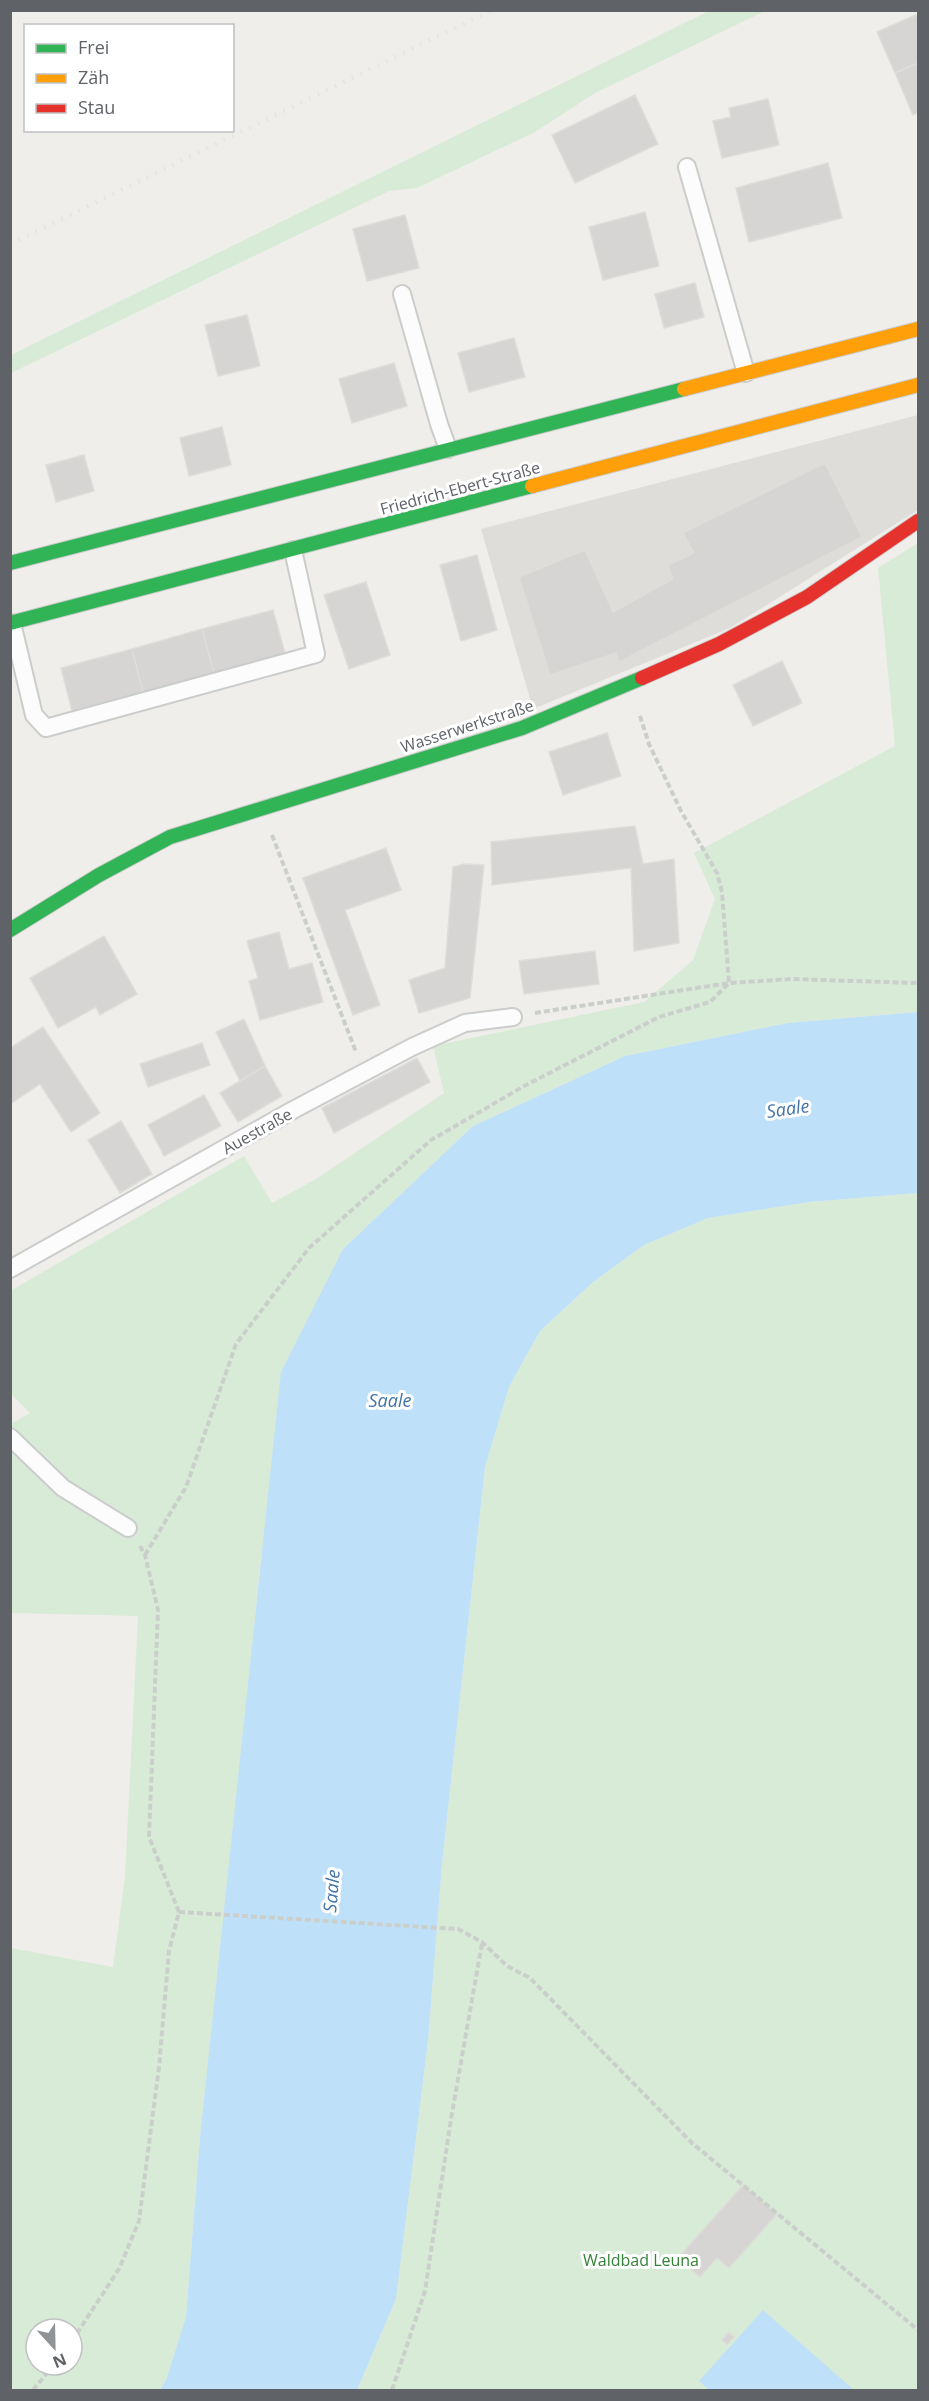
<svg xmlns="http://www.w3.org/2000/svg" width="929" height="2401" font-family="'Open Sans',sans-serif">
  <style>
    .industrial { fill: #dfddda }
    .green { fill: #d8ebd6; fill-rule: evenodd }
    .water { fill: #bfe0f9 }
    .building { fill: #d6d5d3; stroke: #deddd9; stroke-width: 1.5 }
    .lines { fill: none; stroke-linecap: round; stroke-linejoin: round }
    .lane-casing { stroke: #cbcccc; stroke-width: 20 }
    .fast-casing { stroke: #cacacb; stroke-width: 16 }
    .slow-casing { stroke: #cacacb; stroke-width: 16 }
    .jam-casing { stroke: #cacacb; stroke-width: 16 }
    .path { stroke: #cacfcc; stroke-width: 4; stroke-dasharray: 6 3; stroke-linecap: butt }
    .lane { stroke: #fdfcfc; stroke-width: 16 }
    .fast { stroke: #30b455; stroke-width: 14 }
    .slow { stroke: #ff9f0a; stroke-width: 14 }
    .jam { stroke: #e5322d; stroke-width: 14 }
    .rail { stroke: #e4e4e4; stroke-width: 4.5; stroke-dasharray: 1.5 8; stroke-linecap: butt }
    .labels { text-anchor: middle; stroke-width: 6; stroke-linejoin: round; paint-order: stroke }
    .street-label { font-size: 16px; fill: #5f6368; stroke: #fff }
    .park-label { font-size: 16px; fill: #348238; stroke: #fff }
    .water-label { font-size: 18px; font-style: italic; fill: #4174aa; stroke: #fff }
  </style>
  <rect width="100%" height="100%" fill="#efeeea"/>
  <path class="industrial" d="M918,415V510L730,628L533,709L481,529Z"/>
  <path class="green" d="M709,11H765L595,93L535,132L417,188L389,191L11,373V355Z
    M918,543V1012L788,1023L625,1056L473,1126L343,1249L261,1556L238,1795L200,2137L186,2317L166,2380L160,2390H11V1948L113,1967L125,1876L138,1616L11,1613V1424L30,1413L11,1394L10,1291L244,1156L272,1203L316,1179L444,1093L433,1046L644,1002L693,960L715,899L694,853L895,746L878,568ZM36,2329H72V2365H36Z
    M918,1193V2390H357L396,2299L428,2041L442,1864L485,1467L509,1387L540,1331L593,1282L644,1245L708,1218L809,1202Z"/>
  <path class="water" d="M918,1012V1193L809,1202L708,1218L644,1245L593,1282L540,1331L509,1387L485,1467L442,1864L428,2041L396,2299L357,2390H160L166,2380L186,2317L200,2137L281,1372L343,1249L473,1126L625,1056L788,1023Z
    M763,2310L854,2390H709L699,2381Z"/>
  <path class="building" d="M918,14V63L895,73L877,32Z
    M918,63V112L913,115L895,73Z
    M635,95L658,144L575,183L552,135Z
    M768,99L779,145L722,158L713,121L731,117L729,108Z
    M828,163L842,218L749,242L736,188Z
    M645,212L659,266L603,280L589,227Z
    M405,215L419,268L367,281L353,229Z
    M695,283L704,317L664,328L655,294Z
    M247,315L260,366L218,376L205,325Z
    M514,338L525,377L469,392L458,353Z
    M394,363L407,406L352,423L339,379Z
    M222,427L231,465L189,476L180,438Z
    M84,455L94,491L56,502L46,465Z
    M825,463L862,537L619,662L616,653L550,675L519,577L585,550L613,612L673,579L668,565L694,553L683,533Z
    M477,555L497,630L461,641L440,565Z
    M366,582L390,655L349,669L324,595Z
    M273,610L285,653L214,673L202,629Z
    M202,629L214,673L143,692L132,649Z
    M132,649L143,692L72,711L61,668Z
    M782,661L802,703L753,726L733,685Z
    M607,733L621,776L563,795L549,752Z
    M635,826L643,864L674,859L679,943L634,951L631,868L492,885L491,842Z
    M386,848L401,890L345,910L380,1005L353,1015L303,878Z
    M464,864L484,865L470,998L419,1013L409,980L445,968L453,867Z
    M279,932L289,969L312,963L323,1002L260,1020L249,981L258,978L247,941Z
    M104,936L137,994L100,1015L96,1007L58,1028L30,978Z
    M595,951L599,984L524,994L519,961Z
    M244,1019L265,1066L240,1081L216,1032Z
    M43,1027L100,1113L71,1132L40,1084L10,1104V1048Z
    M202,1043L210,1065L148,1087L140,1064Z
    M417,1058L430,1082L334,1133L322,1108Z
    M265,1066L282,1096L238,1122L220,1093Z
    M204,1095L221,1126L164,1156L148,1125Z
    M121,1121L152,1174L120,1193L88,1140Z
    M743,2185L777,2214L729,2268L717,2258L700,2277L678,2258Z
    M729,2332L734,2337L727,2345L722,2340Z"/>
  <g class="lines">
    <g class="lane-casing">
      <path id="lane" d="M687,167L746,373
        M402,294L439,424L448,449
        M12,623L34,715L46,728L64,723L316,654L293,550
        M10,1269L293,1110L412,1047L465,1023L513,1017
        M10,1437L63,1488L128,1528"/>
    </g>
    <g class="fast-casing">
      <path id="fast" d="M10,563L684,389
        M10,623L532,486
        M10,930L99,875L170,837L522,728L642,678"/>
    </g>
    <g class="slow-casing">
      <path id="slow" d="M684,389L918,329
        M532,486L918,385"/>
    </g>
    <g class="jam-casing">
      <path id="jam" d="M642,678L719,644L807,597L918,521"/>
    </g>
    <path class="path" d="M272,835L356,1052
      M535,1013L729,983L791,979L918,983
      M145,1555L186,1487L236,1344L309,1248L431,1140L526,1085L659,1017L710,1002L729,983L722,892L717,873L681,811L649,744L639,713
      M179,1912L458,1929L482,1942L507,1966L530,1978L692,2143L918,2330
      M72,2341L119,2269L139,2221L159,2067L169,1951L179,1912L149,1837L158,1610L145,1555L140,1546
      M33,2390L54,2365
      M392,2390L425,2291L451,2119L482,1943"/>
    <use href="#lane" class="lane"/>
    <use href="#fast" class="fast"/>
    <use href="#slow" class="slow"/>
    <use href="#jam" class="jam"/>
    <path class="rail" d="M10,244L492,10"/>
  </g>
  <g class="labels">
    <g class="street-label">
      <text transform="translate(460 488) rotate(-15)" y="6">Friedrich-Ebert-Straße</text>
      <text transform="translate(467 726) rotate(-18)" y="6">Wasserwerkstraße</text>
      <text transform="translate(257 1131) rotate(-29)" y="6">Auestraße</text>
    </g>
    <g class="park-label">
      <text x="641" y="2266">Waldbad Leuna</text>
    </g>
    <g class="water-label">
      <text transform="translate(788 1109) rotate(-8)" y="6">Saale</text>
      <text x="390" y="1407">Saale</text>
      <text transform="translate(332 1891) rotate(-85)" y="6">Saale</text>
    </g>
  </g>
  <rect width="929" height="2401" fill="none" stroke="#5f6368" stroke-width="24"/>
  <rect x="24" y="24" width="210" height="108" fill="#ffffff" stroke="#bfc1c3" stroke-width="1.5"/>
  <rect x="36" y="44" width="30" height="9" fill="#30b455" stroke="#bfc1c3" stroke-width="1.5"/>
  <text x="78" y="54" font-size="18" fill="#5f6368">Frei</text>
  <rect x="36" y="74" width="30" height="9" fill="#ff9f0a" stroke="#bfc1c3" stroke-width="1.5"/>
  <text x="78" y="84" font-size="18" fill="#5f6368">Zäh</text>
  <rect x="36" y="104" width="30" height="9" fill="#e5322d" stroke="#bfc1c3" stroke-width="1.5"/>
  <text x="78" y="114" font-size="18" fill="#5f6368">Stau</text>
  <g transform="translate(54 2347) rotate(158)"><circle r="28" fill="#ffffff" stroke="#bfc1c3" stroke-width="1.5"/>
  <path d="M0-4.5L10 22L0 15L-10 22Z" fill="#919496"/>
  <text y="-9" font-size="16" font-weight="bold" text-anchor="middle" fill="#5f6368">N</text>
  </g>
</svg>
